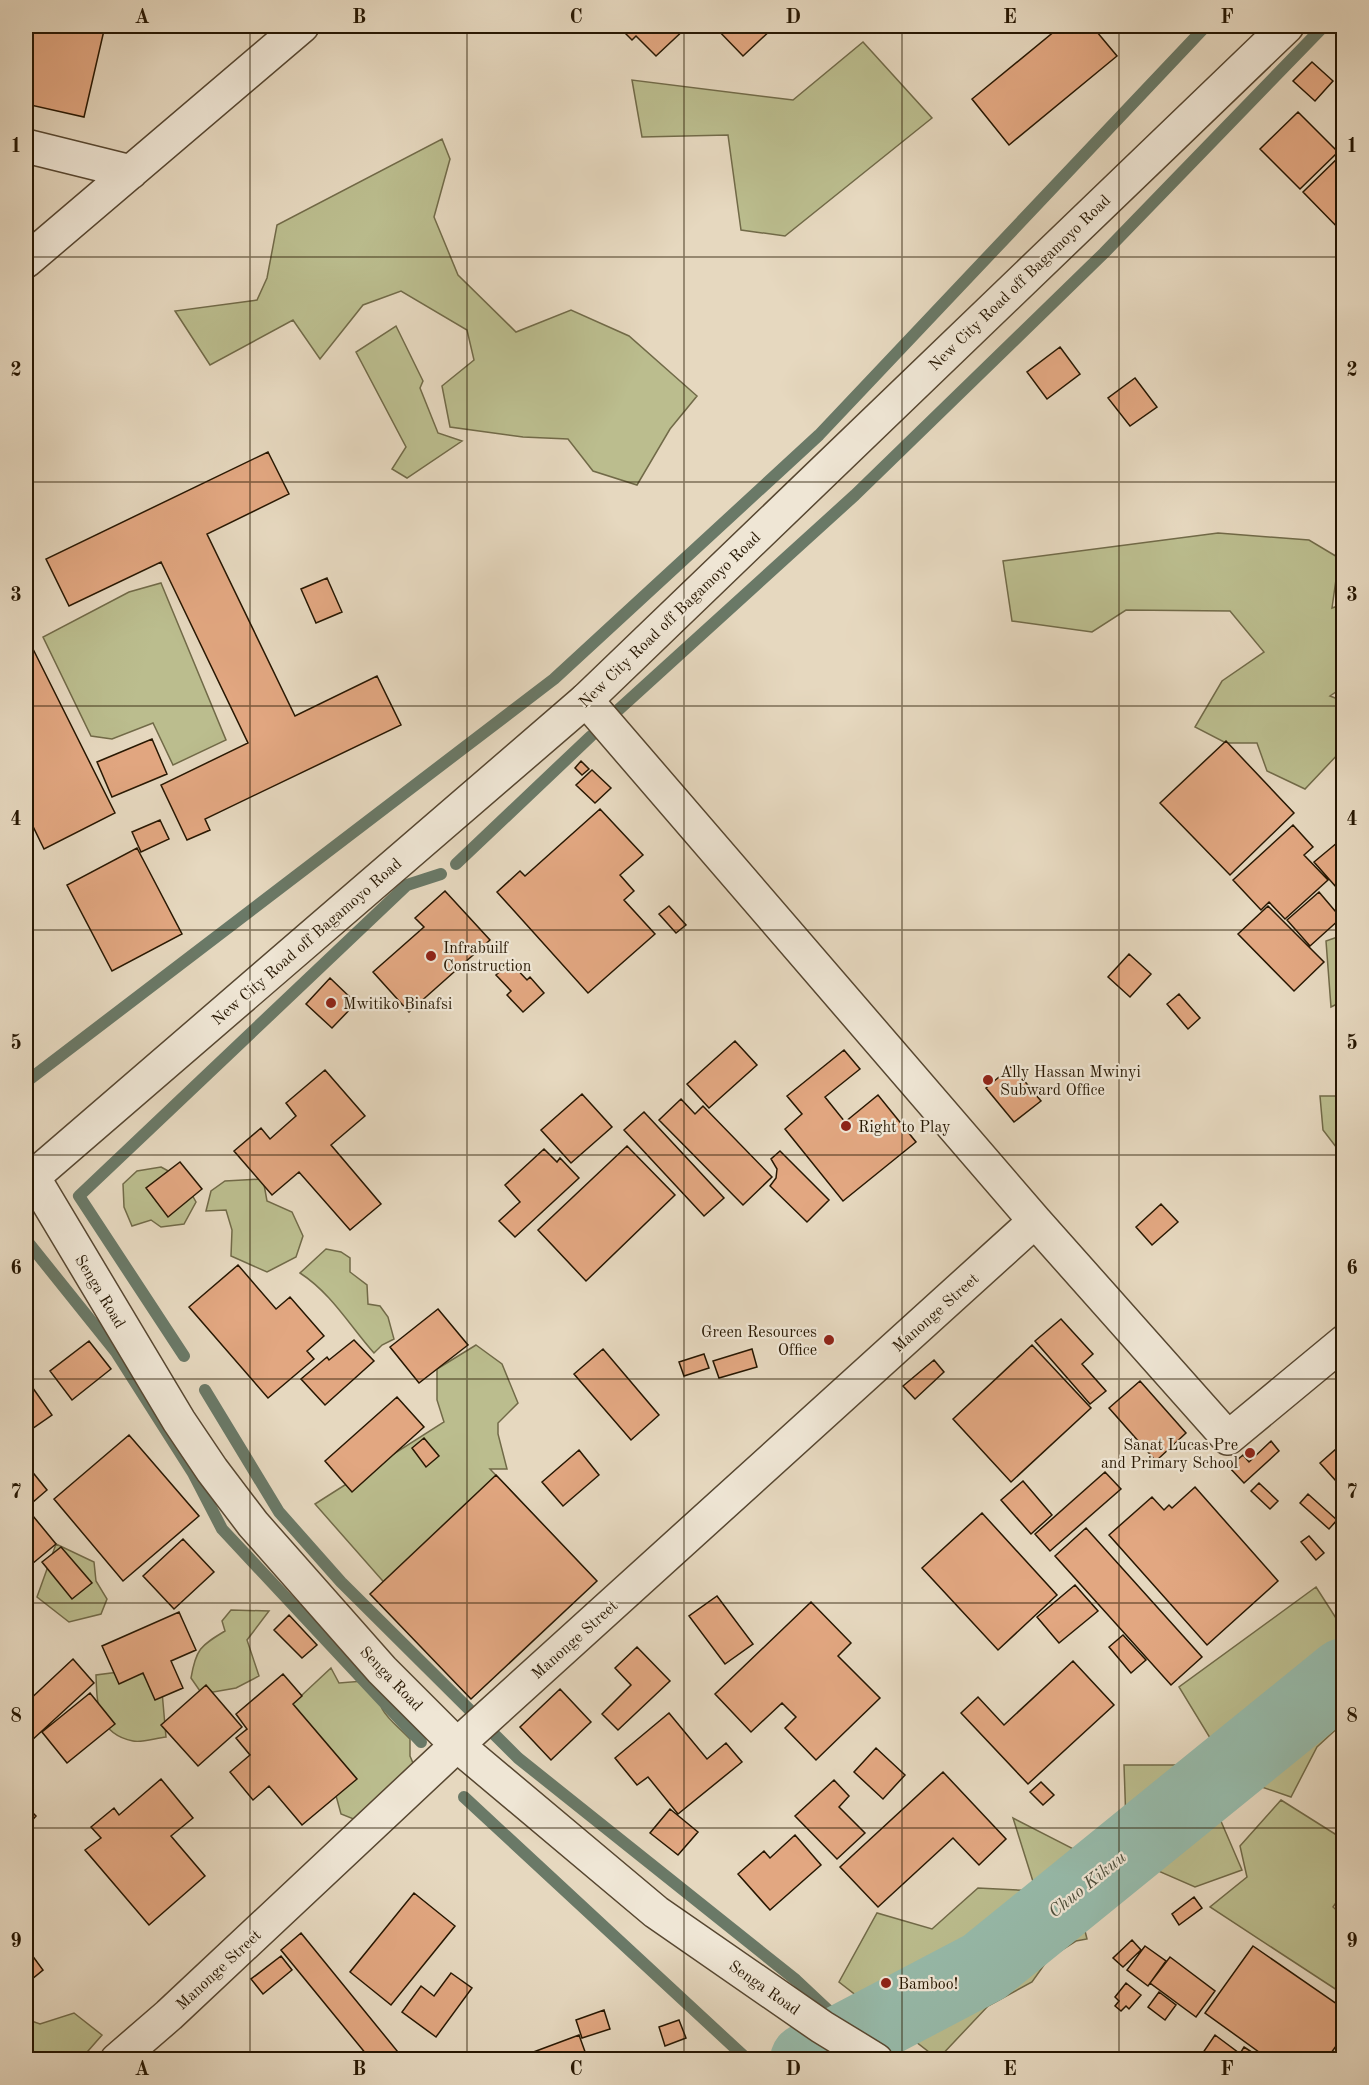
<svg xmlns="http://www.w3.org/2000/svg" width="1369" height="2085" font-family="'Old Standard TT',serif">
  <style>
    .green { fill: #bbbd8e; stroke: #716a48; stroke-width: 1.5 }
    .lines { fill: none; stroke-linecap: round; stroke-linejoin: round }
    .stream { stroke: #6a7967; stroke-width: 12 }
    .river { stroke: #97bbab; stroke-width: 74 }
    .building { fill: #e2a781; stroke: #271702; stroke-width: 1.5 }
    .minor-casing { stroke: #574731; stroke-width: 36 }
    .tertiary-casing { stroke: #574731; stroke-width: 36 }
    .minor { stroke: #efe6d5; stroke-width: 33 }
    .tertiary { stroke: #efe6d5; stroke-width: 33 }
    .grid { fill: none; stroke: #271702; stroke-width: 1.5; stroke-opacity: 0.55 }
    .poi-dot { fill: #8f2418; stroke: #efe6d5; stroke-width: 2 }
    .labels { text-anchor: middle; stroke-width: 4.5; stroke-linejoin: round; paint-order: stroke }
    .street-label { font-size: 16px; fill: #271702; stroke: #efe6d5 }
    .poi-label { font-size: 16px; fill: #271702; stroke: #efe6d5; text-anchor: start }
    .water-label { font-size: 18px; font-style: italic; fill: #4e503d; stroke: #efe6d5 }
    .neatline { fill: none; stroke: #271702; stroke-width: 2 }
    .grid-label { font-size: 20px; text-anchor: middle; font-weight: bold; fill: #271702 }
  </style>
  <rect width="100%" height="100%" fill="#e6d8bf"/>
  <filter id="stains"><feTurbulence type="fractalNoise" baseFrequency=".00333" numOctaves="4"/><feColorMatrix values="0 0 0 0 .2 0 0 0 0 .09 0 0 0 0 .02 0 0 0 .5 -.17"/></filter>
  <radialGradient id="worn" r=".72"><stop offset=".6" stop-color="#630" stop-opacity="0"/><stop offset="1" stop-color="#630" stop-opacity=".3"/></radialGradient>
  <path class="green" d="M863,42L932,118L785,236L741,230L728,135L642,137L632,80L793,100Z
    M442,139L450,159L434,217L458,275L516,332L571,310L629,336L697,396L670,429L637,485L593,471L568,439L523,437L450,427L442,386L474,360L467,330L401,291L363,305L320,359L293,320L210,365L175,311L257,300L267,278L277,225Z
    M396,326L423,381L420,388L438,433L462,441L407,478L392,469L406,447L356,352Z
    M1218,533L1309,540L1339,558L1332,608L1343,604V687L1330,696L1343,701L1341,751L1305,789L1267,771L1257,743H1226L1195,727L1222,681L1264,652L1230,611L1126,610L1092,632L1012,621L1003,561Z
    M161,583L226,740L173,765L153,723L112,739L91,736L43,637L129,592Z
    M1343,935V1001L1331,1007L1326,941Z
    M1320,1096H1343V1156L1323,1130Z
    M161,1167L183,1179L196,1202L184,1224L161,1227L151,1220L132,1226L124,1207L123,1184L137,1171Z
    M263,1179L267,1201L292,1212L303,1236L296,1257L267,1272L231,1256L232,1230L226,1210L206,1211L211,1191L225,1181Z
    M326,1249L341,1252L350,1258V1272L367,1285L368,1304L380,1306L388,1317L394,1339L382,1345L374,1353C350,1326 331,1293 300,1273Z
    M476,1345L502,1364L518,1403L498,1423V1434L507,1469H490L588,1572L548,1604L470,1680L315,1504L444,1422L437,1400V1369Z
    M56,1544L94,1562L96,1581L107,1599L101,1614L69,1622L37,1597Z
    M1316,1587L1343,1629V1723L1317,1747L1291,1797L1259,1786L1220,1819L1242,1870L1195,1887L1154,1869L1084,1927L1087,1939L1076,1941L1049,1958L1032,1982L988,2006L938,2059L839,1982L877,1913L932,1929L978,1888L1036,1891L1013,1818L1081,1853L1126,1823L1124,1765H1186L1215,1746L1179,1687Z
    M231,1610L269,1611L247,1640L259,1676L236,1688L202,1694L191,1678C196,1649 200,1646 225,1631L222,1621Z
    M150,1668L161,1680L166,1737C156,1738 142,1743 133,1741C97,1734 97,1704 96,1675Z
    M331,1668L339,1683L376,1680C377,1714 389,1717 410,1739V1756L416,1770L361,1822L341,1814L329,1770L287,1709Z
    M1281,1800L1343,1839V1893L1333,1907L1343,1916V1994L1210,1907L1247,1877L1240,1846Z
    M74,2013L102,2035L81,2059H26V2019L40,2024Z"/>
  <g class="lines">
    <path class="stream" d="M616,712L855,495L1104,253L1324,26
      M456,864L591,736
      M26,1082L554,679L819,435L1206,26
      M27,1241L116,1352L193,1473L222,1529L421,1742
      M184,1356L79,1196L407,885L441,874
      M205,1390L279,1512L341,1582L518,1758L796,1980L845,2026
      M464,1797L748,2060"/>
    <path class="river" d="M807,2060L984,1967L1344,1675"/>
  </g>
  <path class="building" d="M29,26H105L84,117L26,104V39Z
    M618,26H688L656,56L636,36L632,40Z
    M714,26H775L743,56Z
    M1061,26H1092L1117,56L1009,145L972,99Z
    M1312,62L1333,81L1315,101L1293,81Z
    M1298,112L1338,152L1300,189L1260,149Z
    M1343,153H1344V234L1303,192Z
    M1060,347L1080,374L1047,399L1027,372Z
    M1135,378L1157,407L1130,426L1108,398Z
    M268,452L289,494L207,534L295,716L377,676L401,725L205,819L210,830L187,840L161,785L248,743L161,562L69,606L46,559Z
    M327,578L342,612L316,623L301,589Z
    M26,635L115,813L44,849L26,812Z
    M1344,661V794H1336Z
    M152,739L167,774L112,797L97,762Z
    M1226,741L1294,813L1230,875L1160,803Z
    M581,761L589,769L582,775L575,768Z
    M592,770L611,788L595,803L576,785Z
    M600,809L643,855L620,875L634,891L624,900L655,934L588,993L497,892L520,871L525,876Z
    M160,820L169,839L141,852L132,832Z
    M1293,825L1313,847L1304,855L1328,880L1285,919L1269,902L1261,910L1233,880Z
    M1344,837V896L1314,862Z
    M137,848L182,934L112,971L67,885Z
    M445,891L490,940L409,1012L373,972L424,927L415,918Z
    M1319,892L1341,918L1310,946L1287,920Z
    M669,906L686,925L676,933L659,914Z
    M1268,906L1324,962L1294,991L1238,934Z
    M1129,954L1151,974L1130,997L1108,977Z
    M510,962L527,980L530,977L544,993L523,1012L507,995L511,991L496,975Z
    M330,978L356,1003L332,1028L306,1004Z
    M1179,994L1200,1018L1188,1029L1167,1004Z
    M735,1041L757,1065L709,1108L687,1084Z
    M844,1050L860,1069L825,1097L845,1122L878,1095L916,1142L843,1201L785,1129L802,1114L787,1096Z
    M1012,1066L1041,1101L1014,1122L986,1088Z
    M325,1070L365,1116L331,1145L381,1204L350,1230L299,1172L272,1195L234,1151L261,1128L270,1139L296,1116L286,1103Z
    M582,1094L612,1127L571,1163L541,1130Z
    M681,1099L695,1114L703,1106L772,1177L743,1205L659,1120Z
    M644,1112L724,1198L704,1216L624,1130Z
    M627,1146L675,1195L586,1281L538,1230Z
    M544,1149L557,1162L560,1158L579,1178L515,1237L499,1221L520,1202L505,1185Z
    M780,1151L829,1200L807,1222L770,1186L776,1178L777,1169L771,1159Z
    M180,1162L202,1189L168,1217L146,1188Z
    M1161,1204L1178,1222L1152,1245L1136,1227Z
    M238,1265L276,1309L290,1297L324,1336L307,1351L314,1359L268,1398L189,1307Z
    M438,1309L468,1345L419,1383L390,1347Z
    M1061,1319L1093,1354L1082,1364L1106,1391L1090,1404L1035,1341Z
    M354,1340L374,1361L325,1405L301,1379L327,1357L329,1360Z
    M89,1341L111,1369L72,1400L50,1371Z
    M1032,1345L1091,1408L1011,1482L953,1419Z
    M603,1349L659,1415L631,1440L574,1374Z
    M752,1349L757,1367L719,1378L713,1361Z
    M704,1354L709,1368L684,1376L679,1362Z
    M934,1360L944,1372L915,1399L903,1386Z
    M1140,1381L1186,1433L1156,1461L1109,1408Z
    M30,1384L52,1415L26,1433V1387Z
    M397,1397L424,1427L352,1492L325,1461Z
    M129,1435L199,1516L123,1581L54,1499Z
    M424,1438L439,1456L426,1467L412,1448Z
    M1271,1441L1279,1451L1244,1483L1229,1467L1243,1455L1249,1462Z
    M1344,1442V1490L1320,1463Z
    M579,1450L599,1475L563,1506L542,1482Z
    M26,1464L47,1490L26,1508Z
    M1105,1472L1121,1489L1050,1551L1035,1534Z
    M496,1475L597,1581L471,1699L370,1594Z
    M1023,1481L1052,1515L1031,1534L1001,1500Z
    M1259,1483L1278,1501L1270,1509L1251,1491Z
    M1195,1487L1278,1581L1207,1645L1109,1535L1152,1497L1164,1510L1169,1505L1172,1508Z
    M1308,1494L1337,1520L1329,1529L1300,1503Z
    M982,1513L1057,1595L998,1650L922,1568Z
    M33,1516L56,1544L26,1569V1522Z
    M1086,1528L1202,1657L1171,1685L1055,1556Z
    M1309,1536L1324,1553L1316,1560L1301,1542Z
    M183,1539L214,1572L174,1609L143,1576Z
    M61,1547L92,1583L72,1599L42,1562Z
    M1075,1585L1098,1611L1059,1643L1037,1617Z
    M717,1596L753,1644L725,1664L689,1616Z
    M811,1602L851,1643L838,1656L880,1698L816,1760L785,1728L796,1717L782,1703L751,1732L715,1694Z
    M179,1612L196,1650L171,1661L183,1688L155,1700L143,1673L119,1684L102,1646Z
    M289,1615L317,1645L302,1658L274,1630Z
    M1123,1635L1146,1660L1131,1673L1109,1647Z
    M637,1647L670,1681L618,1730L602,1714L631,1685L615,1668Z
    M73,1659L94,1683L30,1742L26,1737V1703Z
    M1073,1661L1114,1705L1028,1784L961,1713L978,1697L1004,1725Z
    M283,1674L302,1696L293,1704L357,1779L302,1825L269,1786L253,1800L230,1772L250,1755L236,1738L247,1729L236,1714Z
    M206,1685L242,1727L198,1766L161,1725Z
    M560,1689L591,1722L551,1760L520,1727Z
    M90,1693L115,1724L67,1763L42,1732Z
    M669,1713L707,1759L726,1743L742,1762L678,1814L648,1777L637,1785L615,1758Z
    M876,1748L905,1775L883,1799L854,1772Z
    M943,1772L1006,1839L979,1865L953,1838L878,1907L840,1867Z
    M161,1779L193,1818L171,1836L205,1876L149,1925L85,1850L101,1838L91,1827L114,1808L119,1815Z
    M834,1780L849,1796L839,1807L865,1833L837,1859L795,1816Z
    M1041,1782L1054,1795L1043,1805L1030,1792Z
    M26,1806L36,1816L26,1827Z
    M670,1809L698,1832L678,1855L650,1833Z
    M795,1835L821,1865L770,1910L738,1874L764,1851L770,1858Z
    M414,1893L455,1926L391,2005L350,1972Z
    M1194,1897L1202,1908L1179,1925L1172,1914Z
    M301,1933L402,2057L400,2060H371L281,1950Z
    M1132,1940L1141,1950L1123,1967L1113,1958Z
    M1145,1946L1166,1961L1148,1986L1127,1970Z
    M1253,1946L1344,2009V2035L1326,2060H1270L1205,2013Z
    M26,1947L43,1970L26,1984Z
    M281,1956L292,1970L263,1994L251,1979Z
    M1170,1957L1215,1991L1196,2017L1150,1983Z
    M451,1973L472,1988L436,2037L402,2012L421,1986L434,1996Z
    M1126,1983L1141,1995L1129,2009L1126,2006L1121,2011L1115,2006L1119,2001L1115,1997Z
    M1159,1992L1176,2005L1165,2020L1148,2007Z
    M604,2010L610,2029L582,2038L576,2020Z
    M679,2020L686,2038L665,2046L659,2027Z
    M579,2035L588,2060H521L520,2057Z
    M1215,2035L1239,2053L1235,2060H1198Z
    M1244,2047L1264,2060H1236Z"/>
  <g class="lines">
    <g class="minor-casing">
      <path id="minor" d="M26,146L131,172
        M26,261L302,26
        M586,700L1035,1221L1228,1438L1344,1342
        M117,2060L169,2015L457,1745L1035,1221"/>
    </g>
    <g class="tertiary-casing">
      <path id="tertiary" d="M33,1177L179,1421L212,1470L253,1524L382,1670L457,1745L656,1912L822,2027L876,2060
        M26,1183L586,700L1287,26"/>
    </g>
    <use href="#minor" class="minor"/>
    <use href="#tertiary" class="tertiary"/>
  </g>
  <path class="grid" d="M250,26V2060M467,26V2060M684,26V2060M902,26V2060M1119,26V2060M26,257H1344M26,482H1344M26,706H1344M26,930H1344M26,1155H1344M26,1379H1344M26,1603H1344M26,1828H1344"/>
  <g class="poi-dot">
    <circle cx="431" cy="956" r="6"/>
    <circle cx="331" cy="1003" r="6"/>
    <circle cx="988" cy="1080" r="6"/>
    <circle cx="846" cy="1126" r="6"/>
    <circle cx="829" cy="1340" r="6"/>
    <circle cx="1250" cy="1453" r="6"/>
    <circle cx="886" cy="1983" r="6"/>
  </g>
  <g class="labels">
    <g class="street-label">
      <text transform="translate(1019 282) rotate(-44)" y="6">New City Road off Bagamoyo Road</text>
      <text transform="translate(669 619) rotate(-44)" y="6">New City Road off Bagamoyo Road</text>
      <text transform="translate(306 941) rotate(-41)" y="6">New City Road off Bagamoyo Road</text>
      <text transform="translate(101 1291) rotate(59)" y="6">Senga Road</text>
      <text transform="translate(935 1312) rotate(-42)" y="6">Manonge Street</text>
      <text transform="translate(574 1639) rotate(-42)" y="6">Manonge Street</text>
      <text transform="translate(392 1678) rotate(46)" y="6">Senga Road</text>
      <text transform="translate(218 1969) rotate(-43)" y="6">Manonge Street</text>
      <text transform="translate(765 1987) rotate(35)" y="6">Senga Road</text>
    </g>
    <g class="poi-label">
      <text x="443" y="953">Infrabuilf<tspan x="443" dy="18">Construction</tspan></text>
      <text x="343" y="1009">Mwitiko Binafsi</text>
      <text x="1000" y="1077">Ally Hassan Mwinyi<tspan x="1000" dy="18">Subward Office</tspan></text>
      <text x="858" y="1132">Right to Play</text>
      <text x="817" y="1337" text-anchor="end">Green Resources<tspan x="817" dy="18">Office</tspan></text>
      <text x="1238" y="1450" text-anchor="end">Sanat Lucas Pre<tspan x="1238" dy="18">and Primary School</tspan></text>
      <text x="898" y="1989">Bamboo!</text>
    </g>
    <g class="water-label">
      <text transform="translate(1087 1884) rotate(-39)" y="6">Chuo Kikuu</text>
    </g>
  </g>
  <rect width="1369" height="2085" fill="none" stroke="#e6d8bf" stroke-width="66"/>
  <rect x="33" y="33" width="1303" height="2019" class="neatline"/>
  <g class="grid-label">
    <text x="142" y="23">A</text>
    <text x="359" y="23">B</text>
    <text x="576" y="23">C</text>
    <text x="793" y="23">D</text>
    <text x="1010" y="23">E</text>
    <text x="1227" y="23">F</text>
    <text x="16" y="152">1</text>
    <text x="1352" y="152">1</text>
    <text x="16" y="376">2</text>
    <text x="1352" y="376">2</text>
    <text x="16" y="601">3</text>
    <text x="1352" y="601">3</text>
    <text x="16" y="825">4</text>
    <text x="1352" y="825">4</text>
    <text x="16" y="1049">5</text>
    <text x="1352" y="1049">5</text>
    <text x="16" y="1274">6</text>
    <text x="1352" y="1274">6</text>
    <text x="16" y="1498">7</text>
    <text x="1352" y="1498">7</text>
    <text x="16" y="1722">8</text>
    <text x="1352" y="1722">8</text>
    <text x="16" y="1947">9</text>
    <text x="1352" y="1947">9</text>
    <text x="142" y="2075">A</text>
    <text x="359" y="2075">B</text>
    <text x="576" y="2075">C</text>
    <text x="793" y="2075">D</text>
    <text x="1010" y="2075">E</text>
    <text x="1227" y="2075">F</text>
  </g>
  <rect width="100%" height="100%" filter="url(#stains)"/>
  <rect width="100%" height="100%" fill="url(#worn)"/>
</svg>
